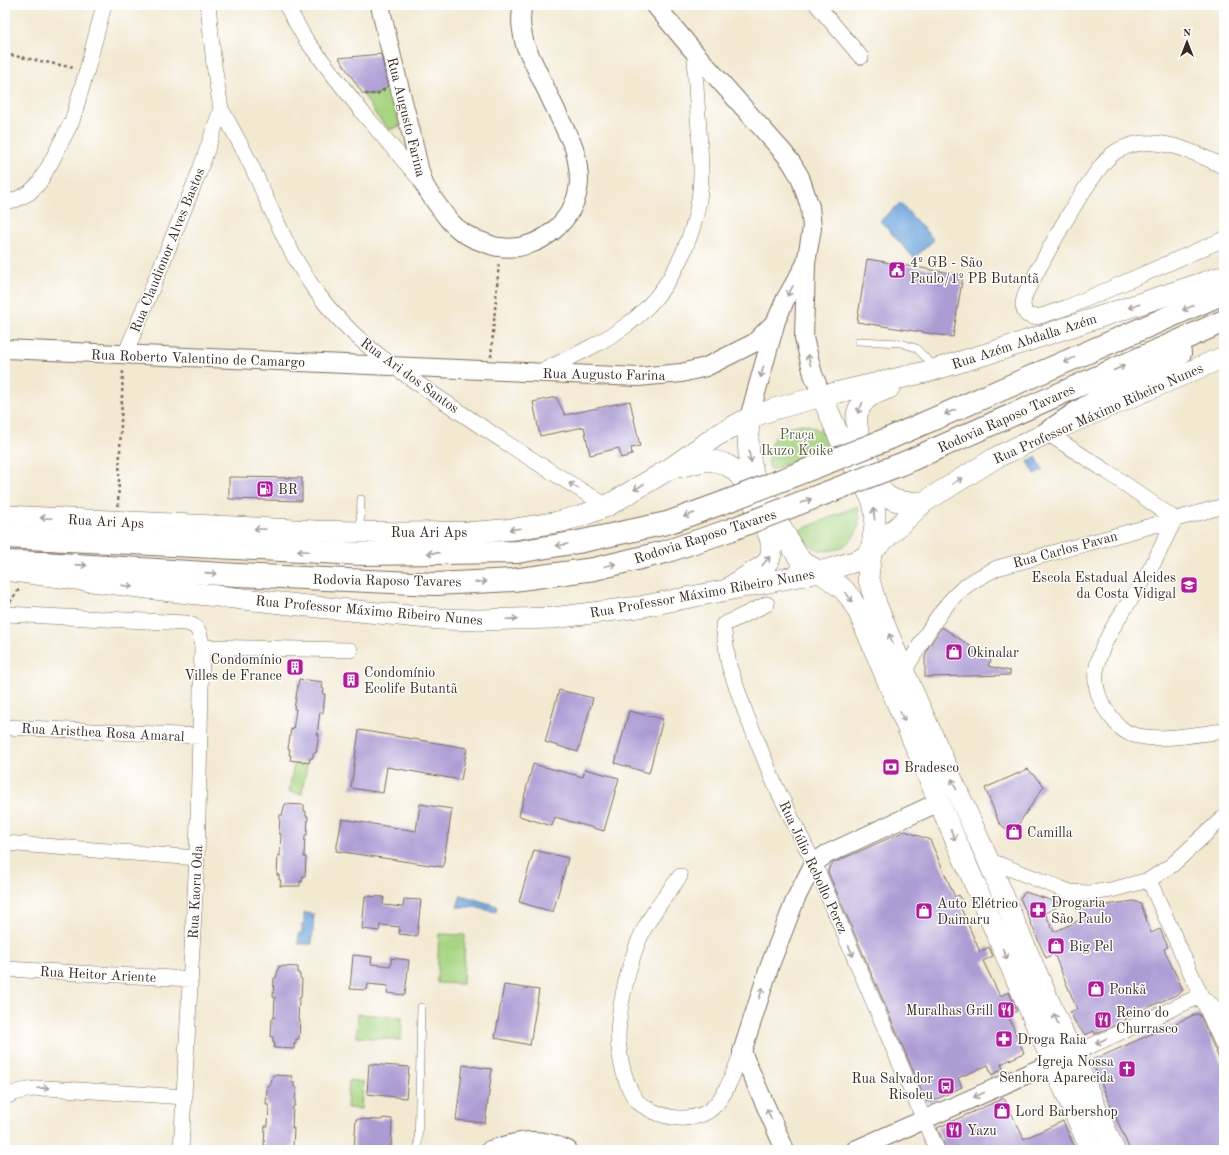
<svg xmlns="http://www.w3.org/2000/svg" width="1229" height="1155" font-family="'Old Standard TT',serif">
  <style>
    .green { fill: #a7d582; stroke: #718050 }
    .water { fill: #71a7de; stroke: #56687e }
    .building { fill: #ac9cd4 }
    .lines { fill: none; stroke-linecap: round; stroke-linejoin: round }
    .service-casing { stroke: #7b6d5d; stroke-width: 8 }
    .minor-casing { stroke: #7b6d5d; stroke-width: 16 }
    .tertiary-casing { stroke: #7b6d5d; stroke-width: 20 }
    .secondary-casing { stroke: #7b6d5d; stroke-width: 22 }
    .motorway-casing { stroke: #7b6d5d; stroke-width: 24 }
    .path { stroke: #7b6d5d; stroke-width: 2.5; stroke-dasharray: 3 3; stroke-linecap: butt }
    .service { stroke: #fff; stroke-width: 7 }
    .minor { stroke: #fff; stroke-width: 15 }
    .tertiary { stroke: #fff; stroke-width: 18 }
    .secondary { stroke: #fff; stroke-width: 21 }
    .motorway { stroke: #fff; stroke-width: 22 }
    .motorway-bridge-casing { stroke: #7b6d5d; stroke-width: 24; stroke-linecap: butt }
    .motorway-bridge { stroke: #fff; stroke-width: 22 }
    .oneway { stroke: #a79f9a }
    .labels { text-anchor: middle; stroke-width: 3; stroke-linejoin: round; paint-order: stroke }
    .street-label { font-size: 14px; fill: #3b2a1e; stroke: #fff }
    .poi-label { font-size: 14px; fill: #3b2a1e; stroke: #fff; text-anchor: start }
    .park-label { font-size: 14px; fill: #5b5d3c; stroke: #fff }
  </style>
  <rect width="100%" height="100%" fill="#fff"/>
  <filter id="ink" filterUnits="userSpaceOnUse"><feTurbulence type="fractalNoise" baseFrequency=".025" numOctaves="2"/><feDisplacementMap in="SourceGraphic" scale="8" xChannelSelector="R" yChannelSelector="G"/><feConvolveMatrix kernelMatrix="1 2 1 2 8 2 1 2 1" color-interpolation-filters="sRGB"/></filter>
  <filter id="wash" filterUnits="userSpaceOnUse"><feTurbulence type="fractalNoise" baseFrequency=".012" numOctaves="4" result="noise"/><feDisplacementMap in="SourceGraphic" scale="16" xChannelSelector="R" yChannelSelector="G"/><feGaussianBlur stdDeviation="0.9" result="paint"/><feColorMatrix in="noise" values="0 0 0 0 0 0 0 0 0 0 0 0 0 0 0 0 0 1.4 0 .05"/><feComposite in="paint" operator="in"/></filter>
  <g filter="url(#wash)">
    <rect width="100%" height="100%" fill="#f2e9d1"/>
    <path class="green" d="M388,86L400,126L389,130L376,115L363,94H377Z
      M802,424C816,426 825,433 831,447L771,470C760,447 779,426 802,424Z
      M858,506C869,546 818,569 798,532L797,531Z
      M294,763L307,765L302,794L289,792Z
      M439,934L465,935L463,984L437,983Z
      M358,1014L402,1017L401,1040L357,1037Z
      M349,1080L363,1082L361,1109L347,1108Z"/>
    <path class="water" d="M900,203L934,240L914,258L880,221Z
      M1036,457L1043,470L1035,474L1028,461Z
      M461,895L497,906L496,912L474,907H457Z
      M304,913L314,914L312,944H298L299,933H302V924H304Z"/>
    <g id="blocks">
      <path class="building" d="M381,54L388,86L377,94H363L339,58Z
        M867,259L963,275L953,337L857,322Z
        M556,397L565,415L630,401L640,446L631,448L632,455L621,458L619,448L590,455L584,427L540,436L533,402Z
        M229,477L302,478V501L229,499Z
        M942,627L991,660L988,666L1010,671V675L925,677V657L928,648Z
        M299,679L323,682L322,688L324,689L323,694H325L323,713L320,712L317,734H319L316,753H313V758H310L309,763L290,760L291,755H289L290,749H288L291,729L293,730L296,709H294Z
        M559,690L593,698L578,752L545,742Z
        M629,711L663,719L649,773L615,763Z
        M359,730L467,748L461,780L387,767L383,793L351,788Z
        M533,764L583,777L585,769L619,778L604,831L555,817L552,826L519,816Z
        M1028,769L1044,786L1012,834L999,823L985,788Z
        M285,804L304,805V811H306V816H308L307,835H305L304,857H306L305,876H303L302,882L300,881V886H280L281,880H279V875H277L278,855L280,856L281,834H279L280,815H282Z
        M420,804L452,809L443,867L336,851L342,819L416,831Z
        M905,831L930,840L955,897L959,895L964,904L960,906L980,952L989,947L993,956L983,961L1000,996L1009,992L1017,1011L1008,1015L1024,1053L1001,1064L1003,1069L992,1075L988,1065L958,1078L962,1087L931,1102L926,1101L828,872L829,868L833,863Z
        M534,850L568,858L553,912L519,902Z
        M1025,892L1063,904L1045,913L1054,932L1082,919L1076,907H1098L1099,906L1134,901L1141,904L1151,933L1160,929L1168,947L1164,949L1183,990L1178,994L1125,1018L1126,1020L1095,1034L1094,1031L1085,1035L1075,1022L1070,1012L1077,1009L1054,954L1046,958L1020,898Z
        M365,896L384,897L383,905L403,907L404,899L421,900L417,936L399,934L400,927L380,925L379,931L362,929Z
        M353,955L372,957L371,964L391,966V958L409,960L405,995L387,993L388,986L368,984L367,990L350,989Z
        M279,966L298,967V974H300V978L302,979L301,998H299L298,1019L300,1020L299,1039H296V1044H294V1049L274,1048L275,1043H273V1037H271L272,1018H274L275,997H273L274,978H276Z
        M504,985L539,990L530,1045L495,1038Z
        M1196,1014L1200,1015L1224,1070V1150H1130L1093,1064V1060Z
        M369,1064L409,1067L406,1098L367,1094Z
        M463,1065L492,1069L485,1123L456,1120Z
        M273,1075L292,1076L291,1082H294V1087H296L295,1106H293L292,1128H294L293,1147H290V1150H266L267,1146L264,1145L265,1126H268L269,1105H266L267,1086H270Z
        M1004,1098L1024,1139L1063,1121L1076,1150H947L937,1128Z
        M383,1118L392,1119L391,1150H354L356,1119L382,1120Z"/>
    </g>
  </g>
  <g filter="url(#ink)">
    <use href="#blocks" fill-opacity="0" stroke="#7b6d5d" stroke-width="1"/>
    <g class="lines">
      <g class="service-casing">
        <path id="service" d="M858,341L901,343L916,348L935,367
          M360,531L361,499
          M418,1150L421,1007"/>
      </g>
      <g class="minor-casing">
        <path id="minor" d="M286,5L306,40L363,113L423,183
          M817,5L861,57
          M221,109C231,127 242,146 251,165C271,208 288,252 315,290C348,337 396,369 442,400C496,437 551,472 607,506
          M1224,167C1193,151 1151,131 1117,151C1108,156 1102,165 1096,173C1069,210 1048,252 1026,292C1023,301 1021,307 1027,315L1033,317L1041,316L1068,307L1224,239
          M5,202L15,200L29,193L39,183L50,164L72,121L87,70L104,5
          M125,355L200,170L221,109L214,65L208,5
          M538,373C567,359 597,346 624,327C673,293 702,227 701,168C700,130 695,92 695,53
          M1047,433L1108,472L1175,519C1166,536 1159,554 1149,571C1133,599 1099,639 1096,672C1094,686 1100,703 1109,714C1116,723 1122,732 1134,735C1158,742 1198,734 1224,731
          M767,604L723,625L729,666L746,714L775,785L814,863L937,1150
          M5,614L186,623C200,626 200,634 202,647L197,858L181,1150
          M202,647L350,650
          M904,672C919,647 940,607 962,589C973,580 985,574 997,568L1224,506
          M5,727L200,736
          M5,843L197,858
          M988,860L1070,892L1090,893L1111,890L1149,880L1172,865L1224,817
          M680,876C669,892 656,907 647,924C631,951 618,1006 618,1038C619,1056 625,1087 637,1101C638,1103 642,1105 644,1106C662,1118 687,1123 707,1112C725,1101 734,1071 742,1052
          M1149,880L1224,1047
          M5,969L191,979
          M1073,1054L1200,996L1224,1015
          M5,1097C19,1090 32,1089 47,1088L185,1097"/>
      </g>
      <g class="tertiary-casing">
        <path id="tertiary" d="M380,5C389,47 400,90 411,132C415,149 418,168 424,184C428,193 442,211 448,219C458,231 471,239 486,243C490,245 495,247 500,247C539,253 578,219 579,181C579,170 577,159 574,148L525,45C522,32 519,19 523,5
          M655,5L695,53L783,152L791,162L800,177L810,207L812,228L806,263L804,338L813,374L822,396
          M5,349L638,377L681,373L706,367L754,343L776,321
          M749,418L776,321L786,298L805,265
          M490,1150C504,1146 520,1140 535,1141C547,1141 558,1146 568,1150
          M785,1150L742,1052L770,965L796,898L814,863L827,854L939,802
          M855,1150L1066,1057"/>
      </g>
      <g class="secondary-casing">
        <path id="secondary" d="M889,388C884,390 878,392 872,395C845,411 860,438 868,460C873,471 876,487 886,495C896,504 912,502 924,502
          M822,396L840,439L873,501L875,512V524L868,576L876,604L904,672L988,860L1016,926L1114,1150
          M749,418L748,438L749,455L754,476L789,542L801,561L820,572L843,589L850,597L859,613L939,802L1091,1150
          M678,467L704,461H714L725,464L735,470L743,480L770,537L772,548L770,558L766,564L733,585
          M5,516L315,531L402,533L478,532L515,529L558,522L584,515L607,506L671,468L716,436L749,418L774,409L822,396L930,371L993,352L1224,276
          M5,570L171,591L308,606L439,619L478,620L553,618L639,607L820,572L860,560L871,552L924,502L997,457L1047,433L1224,357"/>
      </g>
      <g class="motorway-casing">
        <path id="motorway" d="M1047,433L1078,412L1180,353
          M890,438L1224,293
          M904,463L1224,321
          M5,537L363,554L517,552L578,542L667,523L725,502
          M5,562L42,563L238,575L435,584L513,580L594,569L665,552L730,530"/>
      </g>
      <path class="path" d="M5,54L75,68
        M365,94H377L385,89
        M491,357L499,262
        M118,506L123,369
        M10,602L20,588"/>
      <use href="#service" class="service"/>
      <use href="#minor" class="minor"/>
      <use href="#tertiary" class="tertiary"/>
      <use href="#secondary" class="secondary"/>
      <use href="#motorway" class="motorway"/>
      <g class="motorway-bridge-casing">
        <path id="motorway-bridge" d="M725,502L890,438
          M730,530L904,463"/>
      </g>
      <use href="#motorway-bridge" class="motorway-bridge"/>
    </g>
    <defs><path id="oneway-shaft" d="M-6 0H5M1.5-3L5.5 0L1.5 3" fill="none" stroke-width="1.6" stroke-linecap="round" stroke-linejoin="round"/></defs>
    <g class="oneway">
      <use href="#oneway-shaft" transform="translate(790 291) rotate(120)"/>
      <use href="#oneway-shaft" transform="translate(1134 306) rotate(162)"/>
      <use href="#oneway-shaft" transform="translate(1188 308) rotate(156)"/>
      <use href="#oneway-shaft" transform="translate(809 360) rotate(-106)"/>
      <use href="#oneway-shaft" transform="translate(1069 360) rotate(156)"/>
      <use href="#oneway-shaft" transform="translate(1119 368) rotate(-24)"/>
      <use href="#oneway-shaft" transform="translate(762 372) rotate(105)"/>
      <use href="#oneway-shaft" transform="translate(860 408) rotate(116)"/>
      <use href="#oneway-shaft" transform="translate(950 412) rotate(156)"/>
      <use href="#oneway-shaft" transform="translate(750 457) rotate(80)"/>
      <use href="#oneway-shaft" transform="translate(957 481) rotate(-32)"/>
      <use href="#oneway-shaft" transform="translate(574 486) rotate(-149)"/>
      <use href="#oneway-shaft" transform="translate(639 487) rotate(149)"/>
      <use href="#oneway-shaft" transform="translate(806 501) rotate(-21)"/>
      <use href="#oneway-shaft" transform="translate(874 514) rotate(-96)"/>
      <use href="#oneway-shaft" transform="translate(689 515) rotate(161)"/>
      <use href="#oneway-shaft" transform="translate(46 518) rotate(-177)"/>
      <use href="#oneway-shaft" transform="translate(260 529) rotate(-177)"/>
      <use href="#oneway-shaft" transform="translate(515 529) rotate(173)"/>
      <use href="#oneway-shaft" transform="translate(562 545) rotate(171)"/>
      <use href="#oneway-shaft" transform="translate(303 551) rotate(-177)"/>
      <use href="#oneway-shaft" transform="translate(433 553) rotate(179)"/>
      <use href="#oneway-shaft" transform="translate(766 561) rotate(-49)"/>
      <use href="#oneway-shaft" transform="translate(81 565) rotate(4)"/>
      <use href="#oneway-shaft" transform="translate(610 565) rotate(-14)"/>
      <use href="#oneway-shaft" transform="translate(211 573) rotate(4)"/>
      <use href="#oneway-shaft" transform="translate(481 582) rotate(-3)"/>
      <use href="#oneway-shaft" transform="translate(127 586) rotate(7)"/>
      <use href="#oneway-shaft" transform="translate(849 597) rotate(55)"/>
      <use href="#oneway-shaft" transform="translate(512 619) rotate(-2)"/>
      <use href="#oneway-shaft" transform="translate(891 639) rotate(-112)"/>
      <use href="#oneway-shaft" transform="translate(902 716) rotate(67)"/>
      <use href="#oneway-shaft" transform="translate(954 784) rotate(-114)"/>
      <use href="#oneway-shaft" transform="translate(953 835) rotate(66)"/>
      <use href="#oneway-shaft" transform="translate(851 951) rotate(67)"/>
      <use href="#oneway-shaft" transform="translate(1005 954) rotate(66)"/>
      <use href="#oneway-shaft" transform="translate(761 993) rotate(-72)"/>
      <use href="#oneway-shaft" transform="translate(1056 1019) rotate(-113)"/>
      <use href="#oneway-shaft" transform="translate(1101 1041) rotate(156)"/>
      <use href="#oneway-shaft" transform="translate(43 1088) rotate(-2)"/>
      <use href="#oneway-shaft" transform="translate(979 1095) rotate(156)"/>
      <use href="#oneway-shaft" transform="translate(769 1114) rotate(-114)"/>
    </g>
  </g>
  <defs>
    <g id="civic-square" transform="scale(0.9)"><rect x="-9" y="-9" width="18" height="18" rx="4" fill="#b5179e" stroke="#fff"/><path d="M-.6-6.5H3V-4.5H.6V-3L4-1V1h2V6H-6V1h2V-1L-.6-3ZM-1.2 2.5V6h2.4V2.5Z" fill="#fff"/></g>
    <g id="fuel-square" transform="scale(0.9)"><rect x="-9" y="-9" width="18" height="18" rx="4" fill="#b5179e" stroke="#fff"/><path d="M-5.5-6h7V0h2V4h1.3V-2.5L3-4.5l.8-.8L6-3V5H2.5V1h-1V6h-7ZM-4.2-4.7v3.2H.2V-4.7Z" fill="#fff"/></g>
    <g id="school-square" transform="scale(0.9)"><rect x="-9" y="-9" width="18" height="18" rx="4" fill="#b5179e" stroke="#fff"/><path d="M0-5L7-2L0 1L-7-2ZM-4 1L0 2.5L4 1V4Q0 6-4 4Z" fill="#fff"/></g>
    <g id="shop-square" transform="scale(0.9)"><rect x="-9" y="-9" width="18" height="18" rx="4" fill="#b5179e" stroke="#fff"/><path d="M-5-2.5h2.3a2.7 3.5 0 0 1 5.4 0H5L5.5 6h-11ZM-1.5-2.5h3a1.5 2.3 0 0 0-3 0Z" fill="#fff"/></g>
    <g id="building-square" transform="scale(0.9)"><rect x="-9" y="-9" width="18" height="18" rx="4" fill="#b5179e" stroke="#fff"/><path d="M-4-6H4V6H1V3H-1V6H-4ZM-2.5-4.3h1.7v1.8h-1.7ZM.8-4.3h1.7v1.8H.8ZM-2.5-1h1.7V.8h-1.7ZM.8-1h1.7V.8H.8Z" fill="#fff"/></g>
    <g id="bank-square" transform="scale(0.9)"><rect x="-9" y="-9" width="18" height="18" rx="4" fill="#b5179e" stroke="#fff"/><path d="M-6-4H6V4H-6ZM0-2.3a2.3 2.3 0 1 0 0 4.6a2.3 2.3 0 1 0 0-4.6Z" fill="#fff"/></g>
    <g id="pharmacy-square" transform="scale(0.9)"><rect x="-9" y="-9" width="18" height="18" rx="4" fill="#b5179e" stroke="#fff"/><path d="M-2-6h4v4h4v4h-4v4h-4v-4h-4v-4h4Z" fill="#fff"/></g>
    <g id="restaurant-square" transform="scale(0.9)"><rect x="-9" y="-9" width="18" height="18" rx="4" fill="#b5179e" stroke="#fff"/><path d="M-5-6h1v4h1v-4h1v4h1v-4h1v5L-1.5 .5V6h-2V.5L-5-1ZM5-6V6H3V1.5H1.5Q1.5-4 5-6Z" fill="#fff"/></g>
    <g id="church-square" transform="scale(0.9)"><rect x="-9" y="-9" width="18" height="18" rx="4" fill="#b5179e" stroke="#fff"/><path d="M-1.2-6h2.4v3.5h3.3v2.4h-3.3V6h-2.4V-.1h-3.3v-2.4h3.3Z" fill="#fff"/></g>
    <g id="bus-square" transform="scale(0.9)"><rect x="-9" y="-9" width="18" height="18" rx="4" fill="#b5179e" stroke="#fff"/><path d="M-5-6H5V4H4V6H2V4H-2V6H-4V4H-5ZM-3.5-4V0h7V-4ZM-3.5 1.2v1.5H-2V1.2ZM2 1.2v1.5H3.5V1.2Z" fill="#fff"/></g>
  </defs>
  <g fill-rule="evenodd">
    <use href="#civic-square" x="897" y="270"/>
    <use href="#fuel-square" x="265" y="489"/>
    <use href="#school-square" x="1189" y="585"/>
    <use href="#shop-square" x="954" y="652"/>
    <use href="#building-square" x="295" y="667"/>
    <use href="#building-square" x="351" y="680"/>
    <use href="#bank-square" x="891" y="767"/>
    <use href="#shop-square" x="1014" y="832"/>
    <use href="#pharmacy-square" x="1038" y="910"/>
    <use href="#shop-square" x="924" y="911"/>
    <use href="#shop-square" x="1056" y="946"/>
    <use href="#shop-square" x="1096" y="989"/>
    <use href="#restaurant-square" x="1006" y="1010"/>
    <use href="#restaurant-square" x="1103" y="1020"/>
    <use href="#pharmacy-square" x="1004" y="1039"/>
    <use href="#church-square" x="1127" y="1069"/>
    <use href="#bus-square" x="946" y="1086"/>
    <use href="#shop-square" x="1002" y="1111"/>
    <use href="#restaurant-square" x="954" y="1130"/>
  </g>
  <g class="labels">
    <g class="street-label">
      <text transform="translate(407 117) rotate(76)" y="5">Rua Augusto Farina</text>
      <text transform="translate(167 250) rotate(-68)" y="5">Rua Claudionor Alves Bastos</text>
      <text transform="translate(1024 341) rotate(-18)" y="5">Rua Azém Abdalla Azém</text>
      <text transform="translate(198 358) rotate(2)" y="5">Rua Roberto Valentino de Camargo</text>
      <text transform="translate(604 374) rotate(1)" y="5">Rua Augusto Farina</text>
      <text transform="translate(410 375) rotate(36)" y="5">Rua Ari dos Santos</text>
      <text transform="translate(1098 413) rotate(-24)" y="5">Rua Professor Máximo Ribeiro Nunes</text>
      <text transform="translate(1006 418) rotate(-24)" y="5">Rodovia Raposo Tavares</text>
      <text transform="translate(106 521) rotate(3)" y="5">Rua Ari Aps</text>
      <text x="429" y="537">Rua Ari Aps</text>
      <text transform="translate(705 536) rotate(-18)" y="5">Rodovia Raposo Tavares</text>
      <text transform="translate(1065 549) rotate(-15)" y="5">Rua Carlos Pavan</text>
      <text transform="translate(387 580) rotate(1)" y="5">Rodovia Raposo Tavares</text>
      <text transform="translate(702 593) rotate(-10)" y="5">Rua Professor Máximo Ribeiro Nunes</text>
      <text transform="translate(369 610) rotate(5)" y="5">Rua Professor Máximo Ribeiro Nunes</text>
      <text transform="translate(103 732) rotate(3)" y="5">Rua Aristhea Rosa Amaral</text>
      <text transform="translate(814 867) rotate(65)" y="5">Rua Júlio Rebollo Perez</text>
      <text transform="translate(195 892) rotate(-87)" y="5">Rua Kaoru Oda</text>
      <text transform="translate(98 974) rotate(3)" y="5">Rua Heitor Ariente</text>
    </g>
    <g class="poi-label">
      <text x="910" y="267">4º GB - São<tspan x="910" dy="16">Paulo/1º PB Butantã</tspan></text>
      <text x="278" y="494">BR</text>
      <text x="1176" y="582" text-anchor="end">Escola Estadual Alcides<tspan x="1176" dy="16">da Costa Vidigal</tspan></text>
      <text x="967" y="657">Okinalar</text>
      <text x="282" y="664" text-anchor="end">Condomínio<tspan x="282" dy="16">Villes de France</tspan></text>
      <text x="364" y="677">Condomínio<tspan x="364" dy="16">Ecolife Butantã</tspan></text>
      <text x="904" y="772">Bradesco</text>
      <text x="1027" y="837">Camilla</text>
      <text x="1051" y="907">Drogaria<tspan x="1051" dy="16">São Paulo</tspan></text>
      <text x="937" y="908">Auto Elétrico<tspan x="937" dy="16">Daimaru</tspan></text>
      <text x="1069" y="951">Big Pel</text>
      <text x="1109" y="994">Ponkã</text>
      <text x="993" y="1015" text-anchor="end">Muralhas Grill</text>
      <text x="1116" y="1017">Reino do<tspan x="1116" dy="16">Churrasco</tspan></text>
      <text x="1017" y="1044">Droga Raia</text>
      <text x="1114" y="1066" text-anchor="end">Igreja Nossa<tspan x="1114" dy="16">Senhora Aparecida</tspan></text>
      <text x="933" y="1083" text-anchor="end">Rua Salvador<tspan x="933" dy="16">Risoleu</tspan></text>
      <text x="1015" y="1116">Lord Barbershop</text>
      <text x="967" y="1135">Yazu</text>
    </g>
    <g class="park-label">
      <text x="797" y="439">Praça<tspan x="797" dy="16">Ikuzo Koike</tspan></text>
    </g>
  </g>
  <rect width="1229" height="1155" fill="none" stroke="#fff" stroke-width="20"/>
  <g transform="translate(1187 42)" stroke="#ffffff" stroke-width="3" paint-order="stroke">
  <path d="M0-3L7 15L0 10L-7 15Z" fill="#3b2a1e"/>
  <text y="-6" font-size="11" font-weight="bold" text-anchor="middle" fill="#3b2a1e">N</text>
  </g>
</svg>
